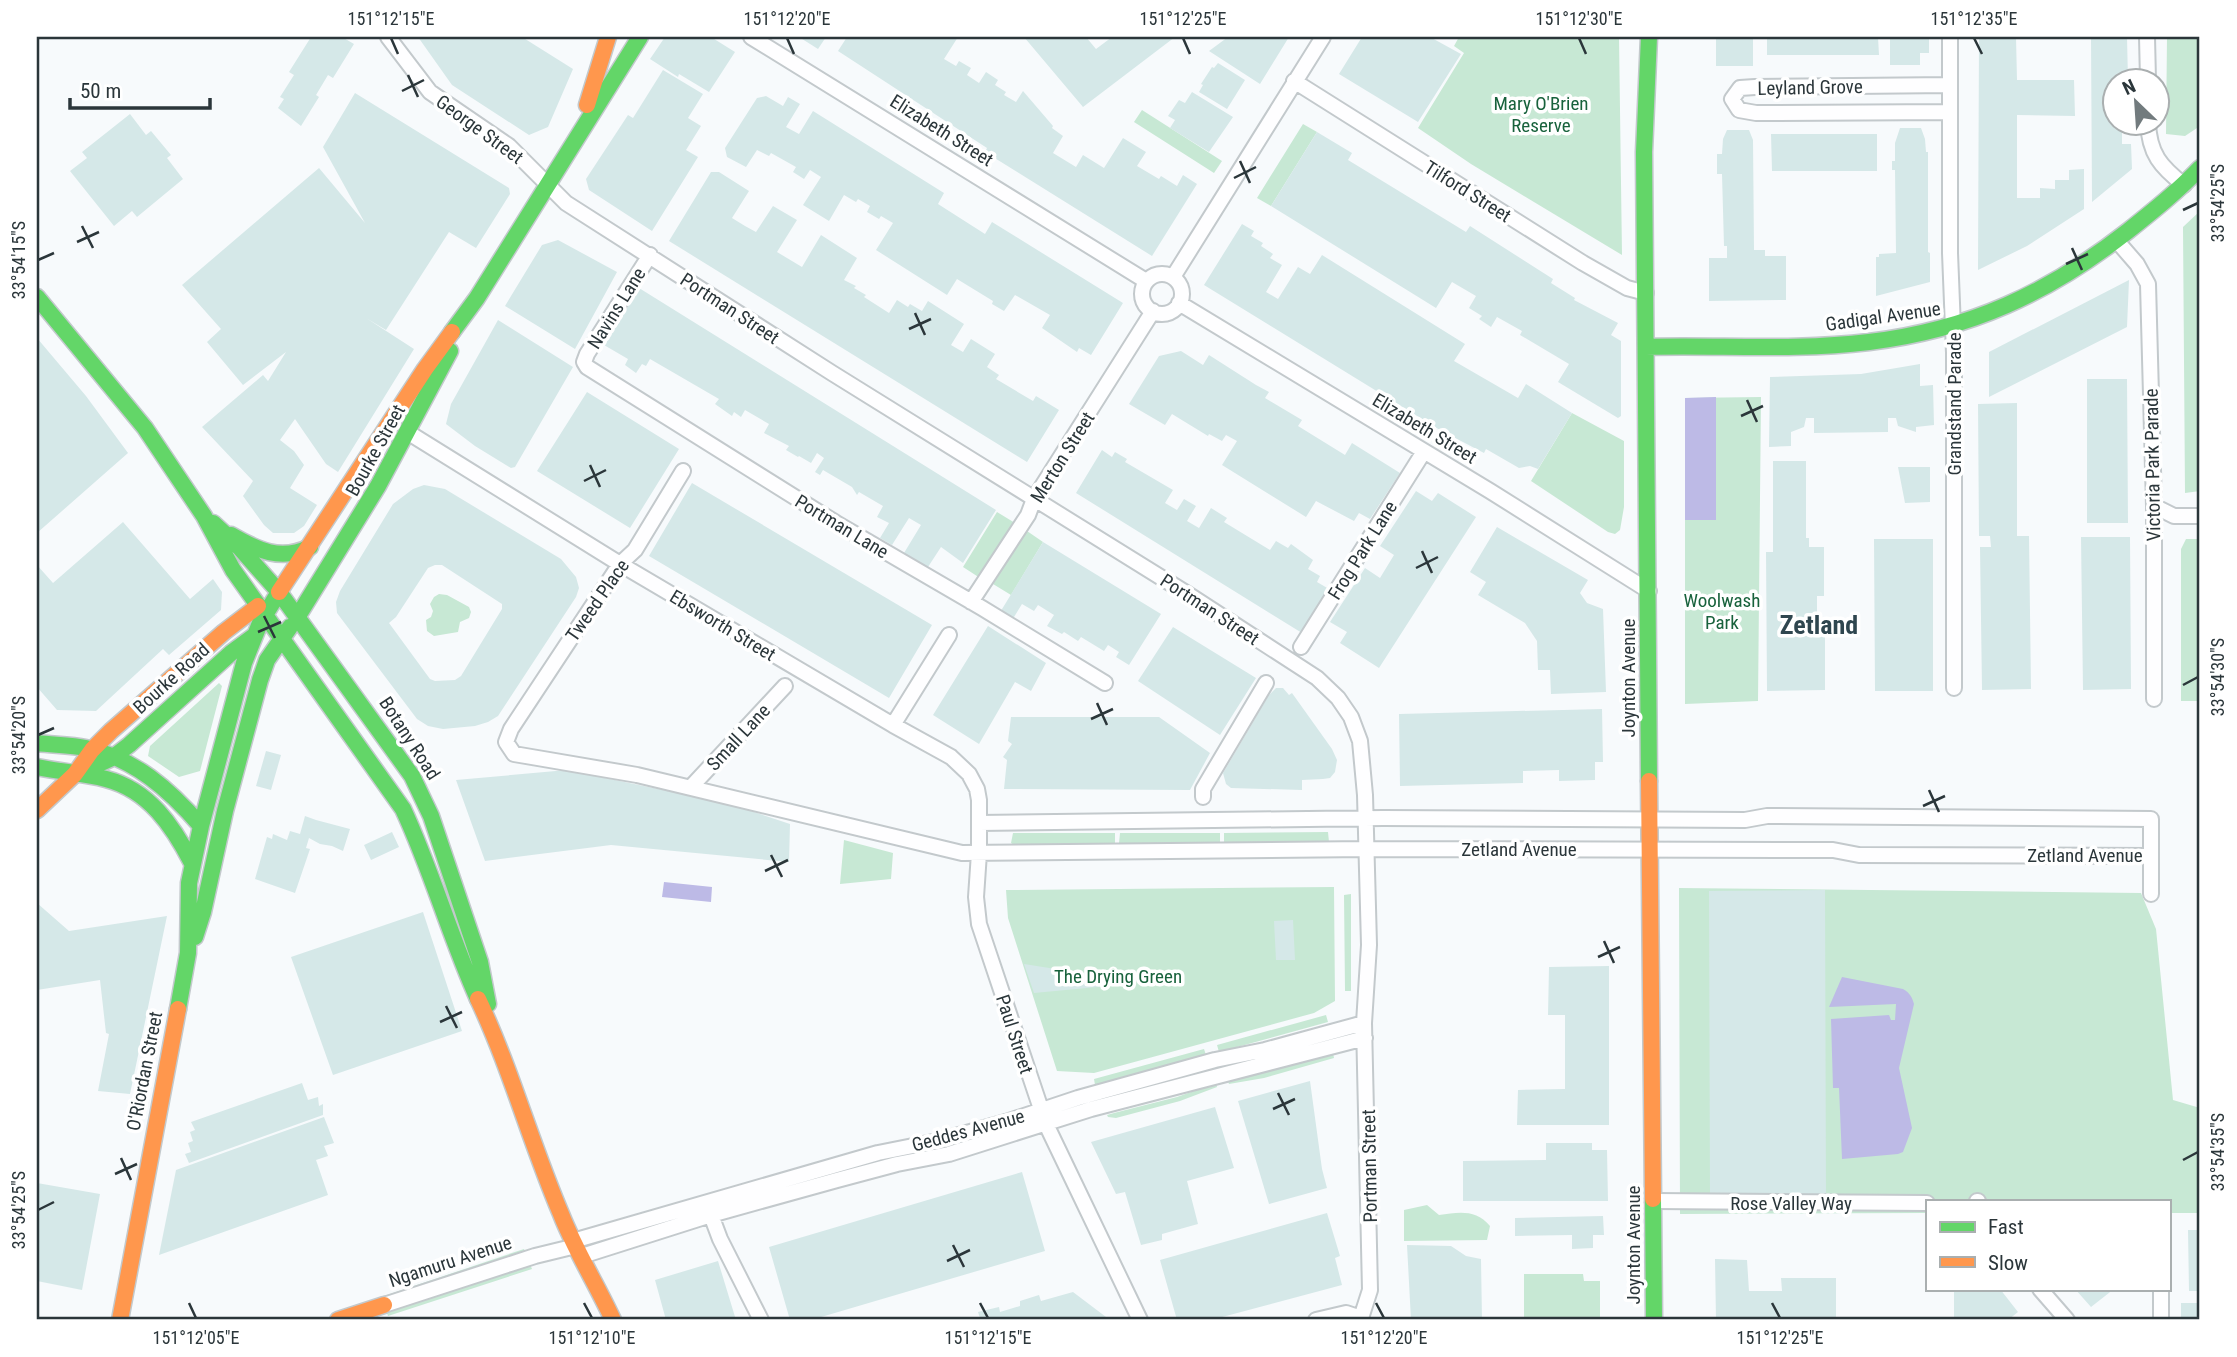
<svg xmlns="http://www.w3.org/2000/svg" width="2237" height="1357" font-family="'Roboto Condensed',sans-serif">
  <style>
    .green { fill: #c7e8d4 }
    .water { fill: #bdbae6 }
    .building { fill: #d5e8e8; fill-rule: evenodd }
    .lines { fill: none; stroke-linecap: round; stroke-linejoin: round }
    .street-casing { stroke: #c3c9cc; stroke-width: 18 }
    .fast-casing { stroke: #c3c9cc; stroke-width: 19 }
    .slow-casing { stroke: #c3c9cc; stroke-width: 19 }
    .street { stroke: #fefeff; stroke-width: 14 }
    .fast { stroke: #63d668; stroke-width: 16 }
    .slow { stroke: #ff974d; stroke-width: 16 }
    .ticks { fill: none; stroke: #2b363a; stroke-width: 2.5 }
    .labels { text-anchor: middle; stroke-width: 7; stroke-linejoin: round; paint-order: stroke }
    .street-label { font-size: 19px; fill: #2b363a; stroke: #fff }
    .park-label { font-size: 19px; fill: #18623c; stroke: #fff }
    .district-label { font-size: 26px; font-weight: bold; fill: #2f464f; stroke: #fff }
    .neatline { fill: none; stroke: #2b363a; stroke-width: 2.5 }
    .ticks-label { font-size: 18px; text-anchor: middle; fill: #2b363a }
  </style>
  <rect width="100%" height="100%" fill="#f7fafc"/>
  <path class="green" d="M1459,37H1619L1622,255L1471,164L1418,128L1464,53L1454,46Z
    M2167,37H2200V126L2185,136L2166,134Z
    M1142,110L1222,161L1214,173L1134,122Z
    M1303,124L1317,132L1271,206L1257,198Z
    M2200,211V491L2185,493L2183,227Z
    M1761,397L1758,701L1685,704V398Z
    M1572,413L1624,441V507L1620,530L1615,534L1608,532L1531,481Z
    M997,512L1015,523L980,578L963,567Z
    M1027,531L1043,542L1011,595L993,584Z
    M2186,539H2200V701H2181V549Z
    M439,594L447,595L469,607L471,612L469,618L460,622L458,632L434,636L427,631L426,620L431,617L433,611L430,604L434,597Z
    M219,683L222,686L200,771L179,777L148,756L150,746Z
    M1328,832L1329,842L1325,843H1224V833Z
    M1013,833H1115V843L1014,845L1011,843Z
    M1120,833H1220V843H1119Z
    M844,840L893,853L891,879L840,884Z
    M1334,887L1335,1001L1314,1013L1094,1073L1057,1071L1008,918L1006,890Z
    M1679,888L2141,893L2156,929L2173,1100L2200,1108V1213H2169V1201H1927V1213L1680,1214Z
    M1351,894V991H1345L1344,895Z
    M1326,1015L1328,1022L1219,1052L1217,1045Z
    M1204,1049L1206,1055L1095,1085L1094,1079Z
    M1333,1053L1334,1058L1264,1078L1229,1084L1227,1079Z
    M1216,1083L1217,1087L1180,1101L1116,1118L1108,1117L1107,1115L1114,1113L1177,1097Z
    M1427,1205L1439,1215C1459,1212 1476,1209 1490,1226L1487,1240L1404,1241V1210Z
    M524,1249L532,1269L388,1316L381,1297Z
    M1524,1274H1583L1584,1281H1600V1320H1524Z"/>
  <path class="water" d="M1716,397V520H1685V398Z
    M664,882L712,887L711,902L662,897Z
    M1842,977L1903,989C1910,993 1912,997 1914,1004L1899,1068L1912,1128L1903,1152L1898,1154L1842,1159L1839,1088H1833L1831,1019L1889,1015L1891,1020H1895L1896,1004L1829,1007Z"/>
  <path class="building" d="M311,37H342L354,44L333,78L328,75L316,95L319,97L301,126L278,108L284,99L280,97L294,75L289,72Z
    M418,37H522L573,69L548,127L529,135L452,85Z
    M665,37H711L735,52L709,92L679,74L678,77L650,59Z
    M799,37H826L818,49Z
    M847,37H958L944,59L956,66L959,61L971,68L967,75L979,83L986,72L998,80L995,85L1006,92L1004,95L1016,102L1023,91L1053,126L1052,128L1063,136L1053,153L1076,167L1083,155L1104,168L1123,138L1146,152L1137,166L1159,179L1161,176L1177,186L1183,175L1197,184L1152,256L985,152L987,148L838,51Z
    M1024,37H1086L1096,49L1112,37H1175L1083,107Z
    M1228,37H1289L1260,84L1209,51Z
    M1362,37H1430L1461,54L1418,122L1339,74Z
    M1716,37H1753V66H1716Z
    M1767,37H1878L1879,55H1767Z
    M1890,37H1929V53H1920V65H1890Z
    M1979,37H2016L2017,80H2074L2075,116L2017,115V198H2040V188L2055,189V180H2069V170L2084,169V209L2027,246L1978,270Z
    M2091,37H2127L2128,80H2114V122H2128V130H2122V144H2131L2132,169L2092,202Z
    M1218,63L1245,80L1227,109L1199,92L1203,85L1201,84L1212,67L1214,68Z
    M663,70L703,94L688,118L701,126L686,150L698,157L652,231L589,190L586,179L628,115L633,118Z
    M1192,92L1233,117L1209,152L1170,128L1175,120L1168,116L1179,100L1185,103Z
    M355,93L509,188L510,194L476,248L449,232L386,330L366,318L414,349L338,472L326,464L295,419L280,440L294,451L304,465L290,488L317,505L304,526L294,533H273L264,525L243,496L253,481L202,427L263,375L268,381L286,352L243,385L207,342L221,329L182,285L319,168L365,223L323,147Z
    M766,96L783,106L788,97L800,104L786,127L799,134L813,111L944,193L938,204L985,234L992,222L1123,303L1091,355L1079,348L1077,352L1042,328L1050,315L1015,295L1004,311L992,304L993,301L957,279L947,295L876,250L893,223L881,216L879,219L867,212L870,206L858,199L856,202L844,195L829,221L803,205L821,177L810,170L804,179L793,172L796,167L771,153L769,156L757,150L746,167L727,157L725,148L757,98Z
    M130,114L146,135L151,131L171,155L167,158L183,179L137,217L132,211L114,226L70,171L87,158L82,152Z
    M1900,128H1921L1925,139L1926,152H1928V252L1930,253V282L1876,296V257H1879V254L1896,253L1895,170H1892V161H1895V143Z
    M1727,130H1749L1753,140L1754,250H1765V256H1786V300L1709,301V258H1727V246H1724L1722,174H1717V154H1722L1723,139Z
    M1317,132L1352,153L1348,160L1466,232L1470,226L1553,279L1551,283L1575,298L1574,300L1618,323L1611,335L1621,341V416L1618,418L1558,382L1569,364L1520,335L1522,331L1497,317L1491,327L1479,319L1482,316L1469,308L1476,296L1452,282L1436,308L1271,206Z
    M1771,134H1877V171H1772Z
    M711,172H719L749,191L732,218L745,226L756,232L773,206L797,220L777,252L802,267L821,235L857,258L844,280L856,286L854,288L866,295L864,297L889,313L897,300L908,307L910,304L922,311L928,301L964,324L951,345L963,352L971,339L995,354L987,367L999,375L996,379L1033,401L1036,396L1059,410L1027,462L669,241Z
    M1242,224L1254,231L1251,236L1263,243L1261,246L1273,254L1270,258L1282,265L1266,292L1278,299L1298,267L1310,274L1322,255L1465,344L1454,361L1518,398L1526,384L1572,413L1538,469L1530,466L1519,468L1486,449L1484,453L1440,430L1204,285Z
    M558,240L617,272L575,349L505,306L542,245Z
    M2129,280L2127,327L1989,397V352Z
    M639,288L996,510L963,563L941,547L928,567L904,553L921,525L909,518L892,545L880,538L889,523L877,517L883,506L859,492L857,495L852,487L823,470L820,475L815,472L824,458L817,453L811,463L799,456L798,457L786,450L789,446L764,433L769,424L745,410L741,417L734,412L732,416L715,404L719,399L650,359L646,366L642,364L636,373L625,365L628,359L604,345Z
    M498,320L573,367L515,467L511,468L475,446L446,424L451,404Z
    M37,338L86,396L128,453L37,533Z
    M1181,351L1203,365L1209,355L1256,385L1269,392L1265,398L1302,420L1298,426L1345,455L1352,443L1400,473L1370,519L1359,513L1354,521L1316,501L1306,517L1222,465L1237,441L1226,435L1222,441L1209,434L1208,436L1172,414L1165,425L1129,404L1159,356Z
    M1920,364V386L1933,385L1934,425L1916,427V432L1898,426L1896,418H1888V432L1814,433V418H1806L1804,427L1791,432V446L1769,447L1770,377L1861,374Z
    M2087,379H2127L2128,523H2087Z
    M587,392L679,449L630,528L537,471Z
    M2017,403V536H2029L2031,689L1982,690L1980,547H1991L1990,536H1979L1978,404Z
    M1102,450L1112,457L1115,452L1127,459L1125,462L1173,490L1165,503L1177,510L1184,499L1196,506L1187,521L1199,528L1211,508L1227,518L1224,522L1270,550L1276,541L1288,548L1291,544L1313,560L1308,569L1320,576L1317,582L1329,589L1302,633L1076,493Z
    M1773,461H1806V538H1809V547H1824V596H1817V632L1825,631V690L1767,691L1766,552H1773Z
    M1898,467H1930V502L1905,503Z
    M692,483L932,625L889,698L649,556Z
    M424,485L445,489L561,559L576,577L579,588L576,597L498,716L488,722L475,726L443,729L428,726L417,719L337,613L336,602L340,591L393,504L413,489ZM435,565H442L502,604V609L461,676L455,680L435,681L430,679L389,623L396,617L428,568Z
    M1416,491L1432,501L1438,493L1476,517L1379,668L1340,643L1347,632L1330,622L1365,568L1380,578L1394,555L1380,546Z
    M123,522L190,599L213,579L222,592L221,610L169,655L163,649L96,711L57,710L37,687V565L53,583Z
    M1497,527L1588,580L1580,593L1587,603L1603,609L1606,692L1551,694L1550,670H1538L1537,641L1525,623L1478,595L1486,582L1470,572Z
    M2081,537H2130L2131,689L2083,690Z
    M1874,539H1933V691H1875Z
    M1043,542L1161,614L1129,665L1116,657L1119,652L1108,645L1104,651L1081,637L1078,641L1064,632L1062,634L1047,626L1054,615L1038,605L1034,611L1022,604L1011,622L999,614Z
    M988,626L1046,663L1031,691L1015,682L979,744L933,715Z
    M1173,627L1256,678L1220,735L1138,681Z
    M1276,688H1283L1289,695L1292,693L1332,749L1337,760L1335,772L1330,778L1323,779L1302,780V790L1231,788L1226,784L1223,773L1269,695Z
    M1602,709L1603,762H1595V780L1559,781V770L1523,771V783L1400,786L1399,714Z
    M1011,717H1159L1210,753L1190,790L1004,789L1007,760L1003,757L1012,744L1008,741Z
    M266,751L281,755L271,790L256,786Z
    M567,770L730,804L790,824L789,862L611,845L485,861L456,780Z
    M305,816L316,820L350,829L343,851L332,846L320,844L309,838L306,848L310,849L295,893L255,879L267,837L272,839L273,834L287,840L290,831L300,834Z
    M392,832L399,847L371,860L364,845Z
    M1825,890L1826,1201L1710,1202L1709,891Z
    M37,903L69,931L167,916L130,1094L98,1091L109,1034L106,1033L100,980L37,990Z
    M423,912L462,1031L333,1075L291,957Z
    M1293,920L1295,960H1276L1274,921Z
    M1024,964L1125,980L1129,984L1034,993Z
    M1609,966V1125H1517L1518,1090L1565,1089V1015H1548L1549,967Z
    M1310,1081L1322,1169L1327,1188L1269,1204L1238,1101Z
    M302,1083L308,1100L318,1097L319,1106L323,1104V1115L189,1163L185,1154L191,1152L188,1143L193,1141L190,1132L195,1130L191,1122Z
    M1215,1107L1234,1168L1187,1181L1198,1224L1162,1234V1240L1141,1245L1125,1192L1116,1194L1091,1142Z
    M324,1117L334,1143L324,1146L328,1156L316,1160L328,1195L159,1255L176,1170Z
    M1546,1143H1592V1150H1607L1608,1201H1463V1161L1546,1160Z
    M1022,1172L1045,1251L811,1320H790L769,1247Z
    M37,1183L100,1194L82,1290L37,1281Z
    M1327,1213L1340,1256L1335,1258L1342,1285L1211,1320H1177L1160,1260Z
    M1603,1216L1604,1235H1593V1248L1572,1249V1235L1515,1236V1218Z
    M2188,1230H2200V1291H2189Z
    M1407,1245L1451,1246L1466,1256L1481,1259L1482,1320H1411Z
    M1715,1259L1747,1260L1749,1291H1782L1781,1278H1836V1320H1716Z
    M718,1261L736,1320H666L655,1280Z
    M1954,1289H2000L2018,1312L2008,1320H1954Z
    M2075,1289H2114L2091,1307Z
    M1073,1292L1110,1320H974L980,1318L978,1312L999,1307L1000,1312L1020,1306V1301L1039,1295L1041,1301Z
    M2181,1303H2200V1320H2181Z"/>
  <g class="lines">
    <g class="street-casing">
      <path id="street" d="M388,37L430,92L509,146L566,203L832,373L1186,593L1317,678L1338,698L1351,717L1360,741L1365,795L1369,945L1364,1023L1370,1290L1361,1318
        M751,37L1146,281
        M1950,37V253L1954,353V688
        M2147,37L2148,80
        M1294,81L1583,263L1627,288L1646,293
        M1950,112L1756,113L1739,110L1732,99L1740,88L1755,87L1950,85
        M2148,122C2149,154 2161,167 2184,185
        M2117,241L2137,264L2148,284L2154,506V699
        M650,255L587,354L584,362L587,367L836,523L982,608L1105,683
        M1142 294a20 20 0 1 1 40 0a20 20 0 1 1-40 0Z
        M1173,277L1323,37
        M1179,303L1490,491L1649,591
        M409,433L620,564L893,725L951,757L969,774L977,789L979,800V853L976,897L979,924L1046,1124L1140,1320
        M683,471L635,550L620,564L511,729L506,742L514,754L637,775L962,853L1367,849L1833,850L1859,855L2151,856V819L1767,816L1745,820L1383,818L979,823
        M2154,506L2174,516H2200
        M971,602L1028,515L1034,499L1153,311
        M1301,647L1423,453
        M893,725L949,635
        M691,787L785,686
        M1203,797V789L1266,683
        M2151,856V894
        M1655,1201L1927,1203
        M1977,1201H1978
        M711,1215L720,1239L761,1320
        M573,1241L878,1153L938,1141L1006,1122L1078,1098L1215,1060L1265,1050L1364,1023
        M582,1256L711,1215L837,1180L897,1164L949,1154L1091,1109L1365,1038
        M2040,1289L2067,1320
        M384,1305L535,1256L576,1246
        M1316,1320L1346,1313L1361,1318
        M2161,1320V1289"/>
    </g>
    <g class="fast-casing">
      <path id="fast" d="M1649,37L1644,152L1649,781
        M37,297L145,428L204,516L233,570L403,809C432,871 450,937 478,999
        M452,332L477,298L640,37
        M1646,347C1720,345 1795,351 1869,342C1969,330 2049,293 2128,231C2153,211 2178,191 2200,168
        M213,523L239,547L279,592L412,776L431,816L480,962L488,1004
        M231,535C257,550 281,562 310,547
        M298,616L378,486L450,351
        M37,743C53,745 70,745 86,748C134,758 170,790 201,826
        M37,767C60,772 84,773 106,779C149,790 173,826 192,863
        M77,774L112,758L129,745L231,653L254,636
        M195,937L203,912L225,811L260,680L267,660L290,627
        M178,1009L188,953L189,883L201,826L244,663L260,623L279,592
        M1653,1199L1654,1320"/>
    </g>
    <g class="slow-casing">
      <path id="slow" d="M587,105L608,37
        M279,592L425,369L452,332
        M1649,781L1653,1199
        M37,810L75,774L92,750L111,731L224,632L258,606
        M478,999C511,1069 531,1144 561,1214C575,1250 597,1285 613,1320
        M120,1320L178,1009
        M338,1320L384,1305"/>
    </g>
    <use href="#street" class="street"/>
    <use href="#fast" class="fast"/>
    <use href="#slow" class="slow"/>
  </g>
  <path class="ticks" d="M391,38L398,54M787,38L794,54M1183,38L1190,54M1579,38L1586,54M1974,38L1982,54M408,75L418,97M402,91L424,80M1240,161L1250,183M1234,178L1256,167M2183,210L2198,203M82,226L93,248M77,242L99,232M2072,248L2082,270M38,260L54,253M2066,264L2088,254M915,313L925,335M909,329L931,319M1747,400L1757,422M1741,416L1763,406M590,465L600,487M584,481L606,470M1422,551L1432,573M1416,568L1438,557M264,616L275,638M258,632L281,622M2183,685L2198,677M1097,703L1107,725M1091,719L1113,709M38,735L54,728M1929,790L1939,812M1923,806L1945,796M771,855L782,877M765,871L788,860M1604,941L1614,963M1598,957L1620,947M446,1006L457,1028M440,1022L462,1012M1278,1093L1289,1115M1273,1109L1295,1099M121,1158L131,1180M2183,1160L2198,1152M115,1174L137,1164M38,1210L54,1202M953,1245L964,1267M947,1261L970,1250M189,1303L196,1318M584,1303L592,1318M980,1303L988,1318M1376,1303L1384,1318M1772,1303L1780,1318"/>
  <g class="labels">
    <g class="street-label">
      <text transform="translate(1810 87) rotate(-1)" y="7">Leyland Grove</text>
      <text transform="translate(480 129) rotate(36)" y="7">George Street</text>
      <text transform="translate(942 130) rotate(32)" y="7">Elizabeth Street</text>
      <text transform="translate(1468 191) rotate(32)" y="7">Tilford Street</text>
      <text transform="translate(616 308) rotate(-58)" y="7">Navins Lane</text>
      <text transform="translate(730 308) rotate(33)" y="7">Portman Street</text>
      <text transform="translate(1883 316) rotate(-8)" y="7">Gadigal Avenue</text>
      <text transform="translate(1954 404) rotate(-90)" y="7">Grandstand Parade</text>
      <text transform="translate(1425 428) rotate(31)" y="7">Elizabeth Street</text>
      <text transform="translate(375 450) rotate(-61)" y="7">Bourke Street</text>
      <text transform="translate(1062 457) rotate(-58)" y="7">Merton Street</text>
      <text transform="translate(2152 465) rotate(-91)" y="7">Victoria Park Parade</text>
      <text transform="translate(842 526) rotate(31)" y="7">Portman Lane</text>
      <text transform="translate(1362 550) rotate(-58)" y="7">Frog Park Lane</text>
      <text transform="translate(597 600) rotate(-55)" y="7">Tweed Place</text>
      <text transform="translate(1210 609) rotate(33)" y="7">Portman Street</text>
      <text transform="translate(723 625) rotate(31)" y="7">Ebsworth Street</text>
      <text transform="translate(171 678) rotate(-42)" y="7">Bourke Road</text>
      <text transform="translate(1628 678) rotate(-90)" y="7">Joynton Avenue</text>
      <text transform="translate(738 737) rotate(-47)" y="7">Small Lane</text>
      <text transform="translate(410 738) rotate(57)" y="7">Botany Road</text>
      <text x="1519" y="856">Zetland Avenue</text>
      <text x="2085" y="862">Zetland Avenue</text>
      <text transform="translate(1015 1034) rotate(72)" y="7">Paul Street</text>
      <text transform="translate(144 1071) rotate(-79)" y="7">O'Riordan Street</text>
      <text transform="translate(968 1130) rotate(-15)" y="7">Geddes Avenue</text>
      <text transform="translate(1369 1166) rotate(-91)" y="7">Portman Street</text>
      <text x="1791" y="1210">Rose Valley Way</text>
      <text transform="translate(1633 1245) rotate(-90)" y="7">Joynton Avenue</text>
      <text transform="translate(450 1261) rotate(-18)" y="7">Ngamuru Avenue</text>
    </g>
    <g class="park-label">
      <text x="1541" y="110">Mary O'Brien<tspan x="1541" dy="22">Reserve</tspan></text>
      <text x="1722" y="607">Woolwash<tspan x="1722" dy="22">Park</tspan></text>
      <text x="1118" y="983">The Drying Green</text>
    </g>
    <g class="district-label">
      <text x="1819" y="634">Zetland</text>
    </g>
  </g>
  <rect width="2237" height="1357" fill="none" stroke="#ffffff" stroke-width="77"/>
  <rect x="1926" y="1200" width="245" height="91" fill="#ffffff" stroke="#aaafb0" stroke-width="2"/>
  <rect x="1940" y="1222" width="35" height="10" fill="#63d668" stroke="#aaafb0" stroke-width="2"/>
  <text x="1988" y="1234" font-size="21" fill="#2b363a">Fast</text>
  <rect x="1940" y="1257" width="35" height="10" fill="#ff974d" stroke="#aaafb0" stroke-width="2"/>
  <text x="1988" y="1270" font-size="21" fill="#2b363a">Slow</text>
  <g transform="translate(2136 102) rotate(335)"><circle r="33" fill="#ffffff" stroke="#aaafb0" stroke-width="2"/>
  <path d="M0-5L12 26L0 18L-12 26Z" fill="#727b7e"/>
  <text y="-10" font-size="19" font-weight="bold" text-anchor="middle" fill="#2b363a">N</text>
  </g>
  <path d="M70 98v10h140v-10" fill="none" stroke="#2b363a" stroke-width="3.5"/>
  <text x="80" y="98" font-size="21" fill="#2b363a" stroke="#ffffff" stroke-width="5" paint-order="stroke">50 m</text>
  <rect x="38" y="38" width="2160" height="1280" class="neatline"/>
  <g class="ticks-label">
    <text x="391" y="25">151°12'15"E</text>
    <text x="787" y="25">151°12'20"E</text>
    <text x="1183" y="25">151°12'25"E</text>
    <text x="1579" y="25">151°12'30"E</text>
    <text x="1974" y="25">151°12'35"E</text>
    <text transform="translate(2218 203) rotate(-90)" y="6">33°54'25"S</text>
    <text transform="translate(19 260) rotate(-90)" y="6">33°54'15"S</text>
    <text transform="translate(2218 677) rotate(-90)" y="6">33°54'30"S</text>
    <text transform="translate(19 735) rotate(-90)" y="6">33°54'20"S</text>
    <text transform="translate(2218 1152) rotate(-90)" y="6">33°54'35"S</text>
    <text transform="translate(19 1210) rotate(-90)" y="6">33°54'25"S</text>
    <text x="196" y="1344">151°12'05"E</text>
    <text x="592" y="1344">151°12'10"E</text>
    <text x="988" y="1344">151°12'15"E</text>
    <text x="1384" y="1344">151°12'20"E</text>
    <text x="1780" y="1344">151°12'25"E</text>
  </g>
</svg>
